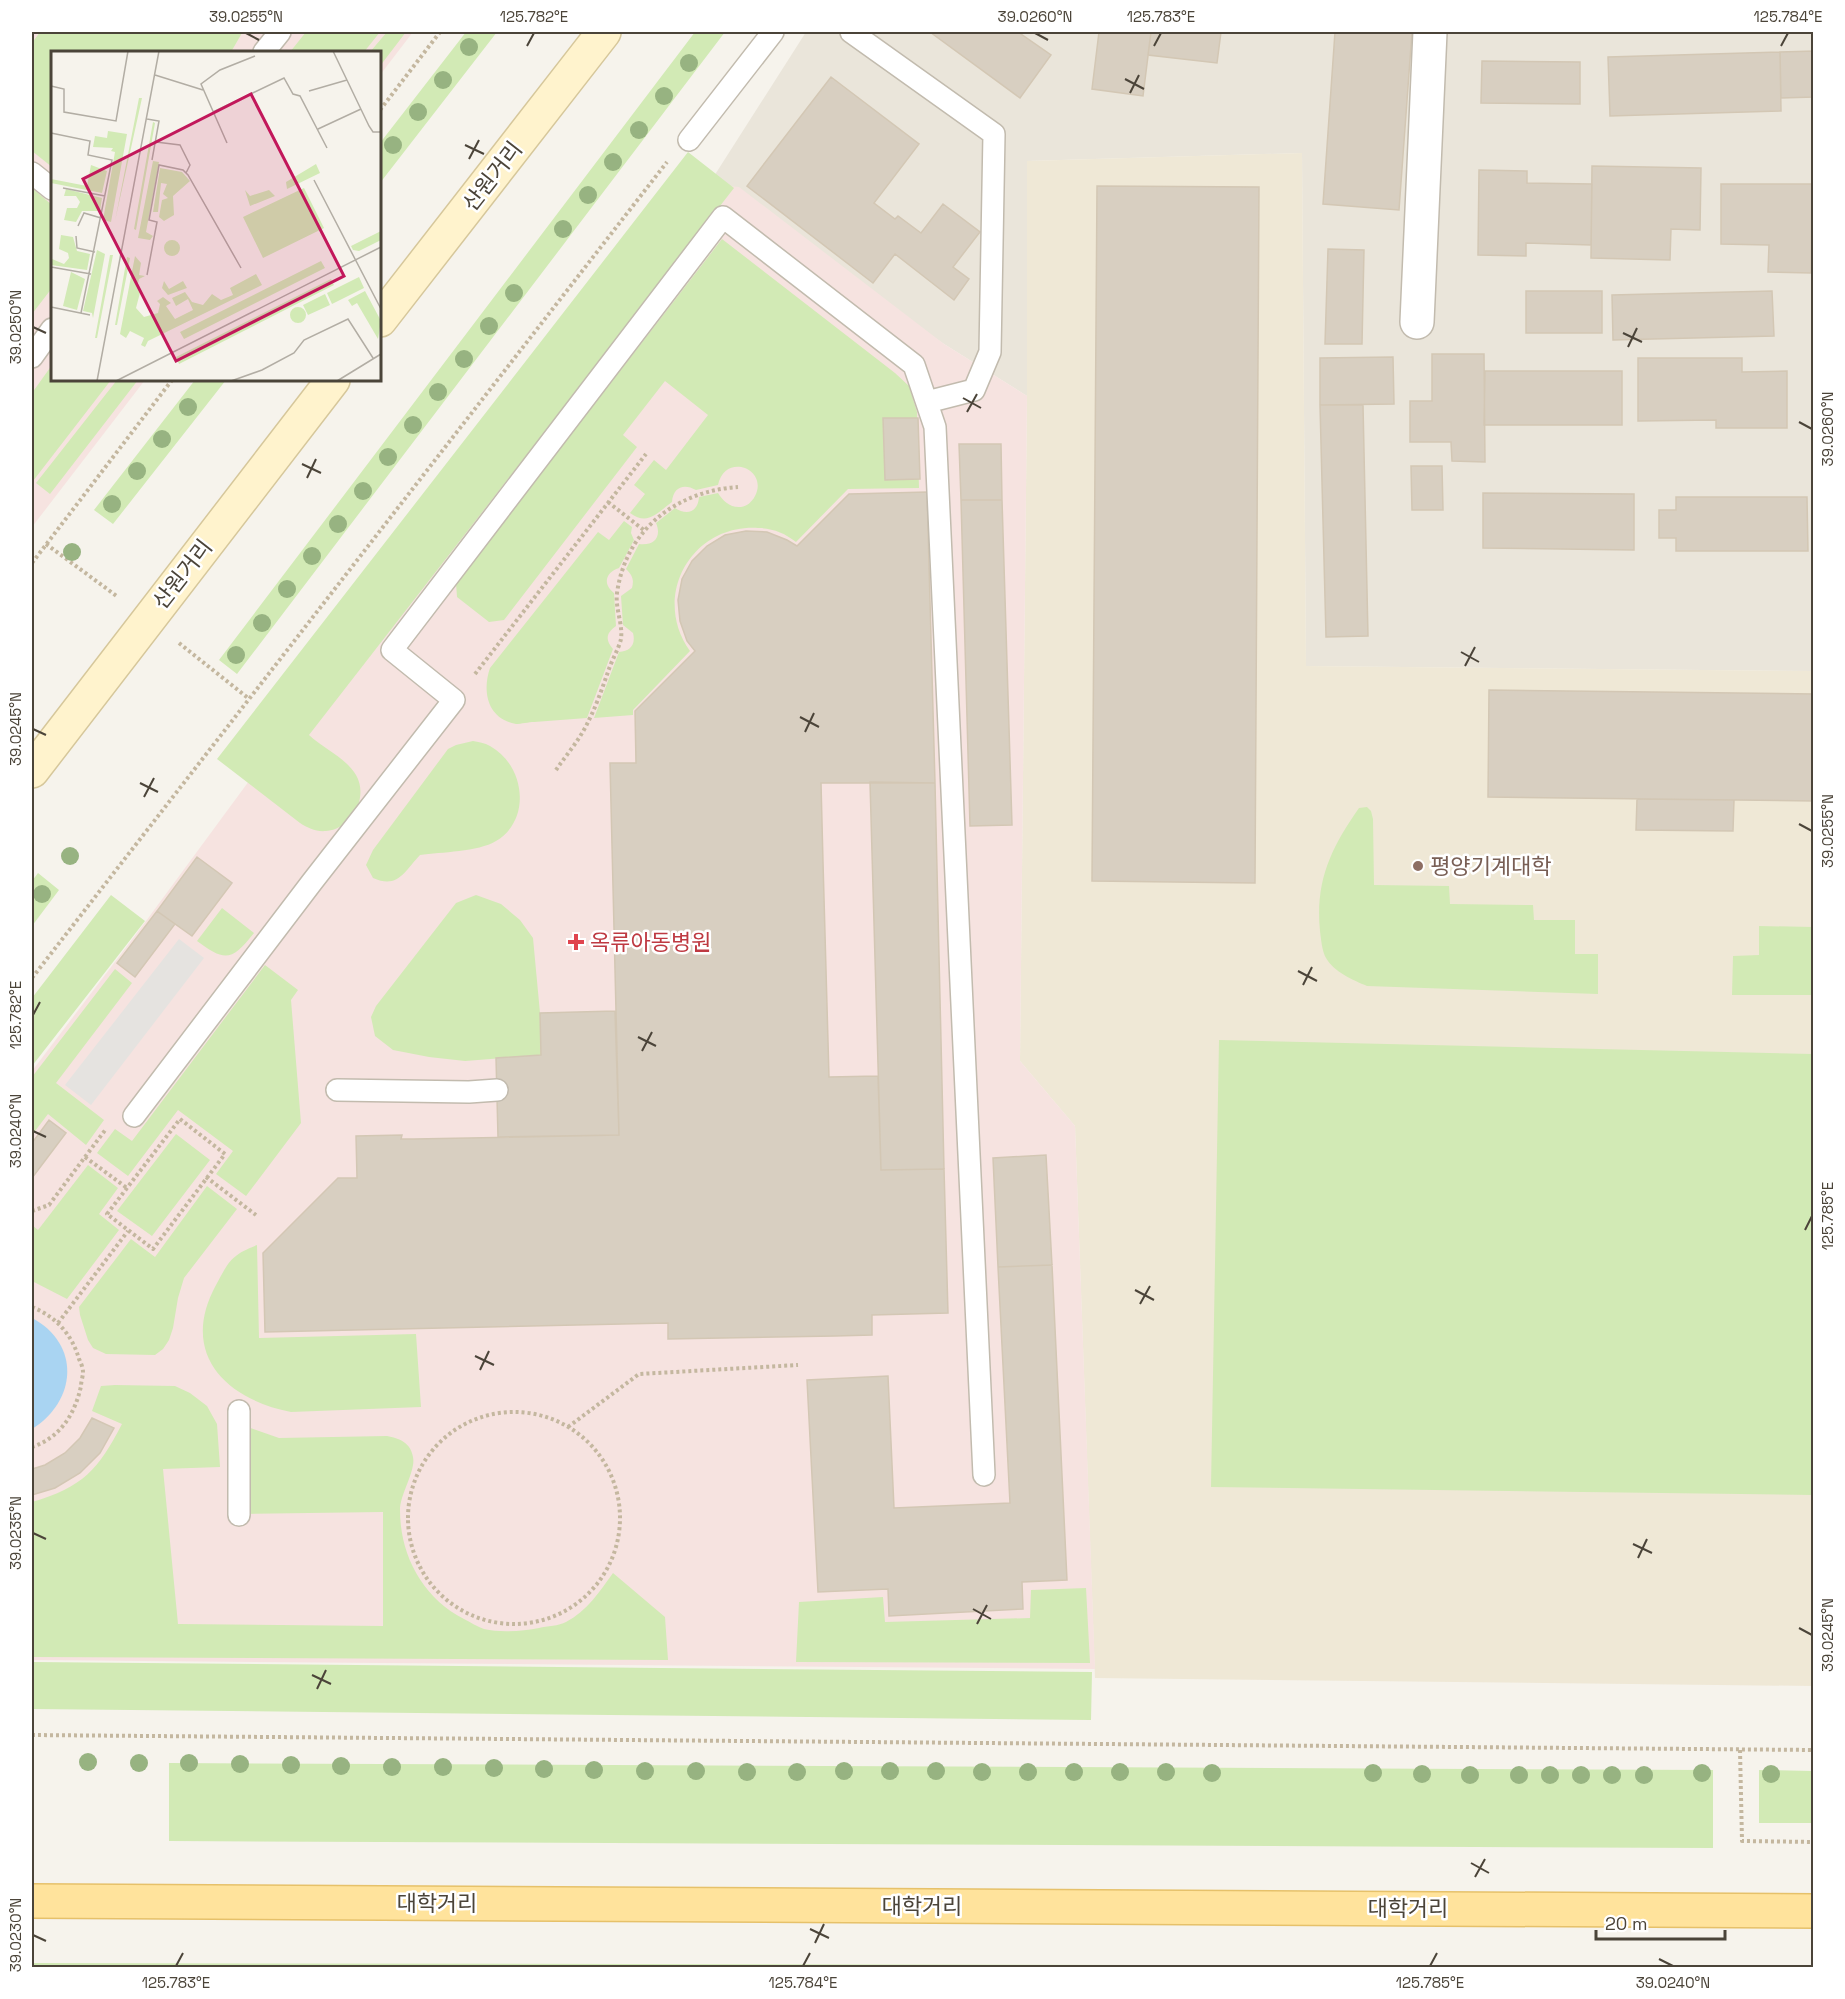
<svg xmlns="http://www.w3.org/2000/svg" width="1845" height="1999" font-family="'Space Grotesk','Noto Sans KR',sans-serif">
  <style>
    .residential { fill: #eae5da }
    .education { fill: #efe8d6 }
    .medical { fill: #f6e3e0 }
    .green { fill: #d2eab5 }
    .parking { fill: #e5e3e0 }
    .water { fill: #a9d4f2 }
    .building { fill: #d8cfc1; stroke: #d3c7b4; stroke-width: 1.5 }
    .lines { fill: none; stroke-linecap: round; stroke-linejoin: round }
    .lane-casing { stroke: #c2bbae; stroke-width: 24 }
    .street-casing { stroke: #c2bbae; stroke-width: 36 }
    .secondary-casing { stroke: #d6c79b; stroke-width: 36 }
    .primary-casing { stroke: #e6c16a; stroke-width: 36 }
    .path { stroke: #c4b79f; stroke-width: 4; stroke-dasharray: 3 3; stroke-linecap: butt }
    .lane { stroke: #fff; stroke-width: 21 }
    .street { stroke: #fff; stroke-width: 33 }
    .secondary { stroke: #fff3cd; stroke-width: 33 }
    .primary { stroke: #ffe39c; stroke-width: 33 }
    .tree { fill: #97b381 }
    .ticks { fill: none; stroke: #4b4439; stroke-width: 2 }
    .education-dot { fill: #8d6e63; stroke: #fff; stroke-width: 2 }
    .health-dot { fill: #e0444e; stroke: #fff; stroke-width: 2 }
    .labels { text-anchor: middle; stroke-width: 5; stroke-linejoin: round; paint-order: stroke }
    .street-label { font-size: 22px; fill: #4b4439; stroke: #fff }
    .education-label { font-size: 22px; fill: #785e54; stroke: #fff; text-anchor: start }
    .health-label { font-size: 22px; fill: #be3a42; stroke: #fff; text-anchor: start }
    .inset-road { fill: none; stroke: #b2ada4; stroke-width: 1.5 }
    .view { fill: #c2185b; fill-opacity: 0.15; stroke: #c2185b; stroke-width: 3 }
    .inset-edge { fill: none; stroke: #4b4439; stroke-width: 3 }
    .neatline { fill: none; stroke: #4b4439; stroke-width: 2 }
    .ticks-label { font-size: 15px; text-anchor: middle; fill: #4b4439 }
  </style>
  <rect width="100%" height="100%" fill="#f6f3ec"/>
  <path class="residential" d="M806,32H1813V671L1306,666L1302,153L1027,161V396L944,344L709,184Z"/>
  <path class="education" d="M1302,153L1306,666L1813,671V1686L1095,1678L1075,1126L1020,1061L1027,396V161Z"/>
  <path class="medical" d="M32,32H413L380,75V52H52V380H145L32,527Z
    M709,184L739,187L944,344L1027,396L1020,1061L1075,1126L1095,1669L32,1660V1071L146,921L249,781Z"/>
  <path class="green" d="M40,32H242V33L231,52H52V167L32,151V43Z
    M306,32H380L364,52H290Z
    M387,32H406L380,66V52H370Z
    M466,32H497L380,183V143Z
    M695,32H725L237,674L219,660Z
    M688,152L734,188L309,735C323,748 346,758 356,775C369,797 352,829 326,831C316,832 308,828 300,823L217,759Z
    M32,188L52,205V288L32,314Z
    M722,239L895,373L909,386L917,412L919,488L848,489L796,542C785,533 772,528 758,528C691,524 651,597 690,651L633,710V715L594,718L619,652C630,651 636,645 633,633L623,625L621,596L632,588C634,580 633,576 626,569L639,544C654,546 662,537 656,523L675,508C687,516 698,512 699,497L718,493C723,501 730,508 741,507C747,506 752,502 755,496C769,469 725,452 718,485L696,490C684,483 673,487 672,502C657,513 648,526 630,513L645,494L634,485L654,460L666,470L708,415L665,381L623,435L637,447L504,620L489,622L457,597L456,583Z
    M52,365V380H111L33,481L32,393Z
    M117,380H138L50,494L36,483Z
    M195,380H226L113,524L94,510Z
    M624,521L632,527L631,533L634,540L619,568C606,572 602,584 614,593L616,626C606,633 605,640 613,649L587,718C569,719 552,721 534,722C529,722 521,724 516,724C487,719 482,691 490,668L598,532L609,540Z
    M473,741C478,742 485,743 490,746C525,765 532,820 496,841C478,852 441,852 420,855C404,872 398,889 373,878L366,865L373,850L448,749L456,745Z
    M1367,807L1371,811L1373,819L1374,885L1449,886L1450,904L1533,905L1534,920H1575V954H1598V994L1367,986C1353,980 1334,972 1326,958C1322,951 1321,939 1320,931C1315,881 1331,848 1359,808Z
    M38,873L59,890L32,926V881Z
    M111,895L145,921L32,1066V998Z
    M476,895L501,904L520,920L533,938L540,1013L541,1055L465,1061L429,1057L393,1050L375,1036L371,1017L376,1006L456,903Z
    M222,908L254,933C232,961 225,962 197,941Z
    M1759,926L1813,927V995H1732L1733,956L1759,955Z
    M265,965L298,990L291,1000L301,1123L246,1196L216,1174L233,1151L178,1110L128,1176L97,1153L115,1129L132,1141Z
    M115,969L132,983L56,1083L104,1120L86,1145L48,1114L32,1135V1077Z
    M1219,1040L1813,1054V1495L1211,1487Z
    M176,1134L210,1160L152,1236L117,1211Z
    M88,1165L118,1188L99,1214L119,1230L67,1299L32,1281V1225L38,1230Z
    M207,1186L237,1209L184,1278L178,1298L173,1328L169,1340L163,1349L155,1355L106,1354L93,1348L88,1340L80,1315L79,1307L131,1239L155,1257Z
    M257,1245L259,1338L416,1334L421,1407L291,1412C225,1399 179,1353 216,1285C229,1261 231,1255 257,1245Z
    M115,1385L175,1386L190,1393L207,1406L217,1424L220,1467L163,1469L178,1624L383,1626V1512L244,1514L245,1426L279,1438L387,1436C399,1438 411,1443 413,1457C416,1471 400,1494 400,1510C400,1556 423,1598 464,1619C470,1622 478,1627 484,1629C501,1633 523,1631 539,1628C547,1626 559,1626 566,1622C587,1611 600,1591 613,1573L665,1617L668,1660L32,1657V1502C83,1487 98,1470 122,1424L92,1411L101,1386Z
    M1086,1588L1090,1663L796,1662L799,1602L883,1597L885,1622L1030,1618L1031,1590Z
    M32,1662L1092,1672L1091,1720L32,1709Z
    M169,1763L1713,1770V1848L169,1841Z
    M1759,1770L1813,1771V1823H1759Z
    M32,1963L1714,1966L32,1968Z"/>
  <path class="parking" d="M179,939L204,958L91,1105L65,1085Z"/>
  <path class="water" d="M32,1318C81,1344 77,1401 32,1429Z"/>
  <path class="building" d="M930,32H1018L1051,55L1020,98Z
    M1099,32H1151L1143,96L1092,89Z
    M1151,32H1221L1217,63L1148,55Z
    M1335,32H1412L1399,210L1323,204Z
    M1814,51V97L1781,98L1780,52Z
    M1780,52L1781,111L1610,116L1608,57Z
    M1482,61L1580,62V104L1481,103Z
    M831,77L919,144L874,203L895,219L898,216L921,233L943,204L980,232L953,267L969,279L954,300L895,254L873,283L747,186Z
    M1592,166L1701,168L1700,230L1671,229L1670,260L1591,258Z
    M1479,170L1527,171V183L1592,184L1591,245L1526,243V256L1478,255Z
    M1721,184H1812L1811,273L1768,272L1769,245L1721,244Z
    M1097,186L1259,187L1255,883L1092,881Z
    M1328,249L1364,250L1362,344H1325Z
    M1526,291H1602V333H1526Z
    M1772,291L1774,336L1613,340L1612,295Z
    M1432,354H1484L1485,462L1452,461L1451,442H1410V401H1432Z
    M1393,357L1394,404L1320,405V358Z
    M1638,358H1742V372L1787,371V428H1716V420L1638,421Z
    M1485,371H1622V425H1484Z
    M1320,405H1363L1368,636L1326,637Z
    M883,418H918L920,479L885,480Z
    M959,444H1001L1002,500H961Z
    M1411,466H1442L1443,510H1412Z
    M927,492L935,783H821L823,862L829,1077L878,1076L881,1170L944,1169L948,1313L872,1315V1335L835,1336L668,1339V1323L265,1332L263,1253L338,1178H357L356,1136L402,1135L401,1139H414L619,1135L610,763H636L635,711L695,651L687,641L680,621L678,600L682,579L692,561L707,546L725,535L746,531L767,532L787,540L797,546L849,494Z
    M1483,493L1634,494V550L1483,548Z
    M1676,497H1807L1808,551H1676V538H1659V510H1676Z
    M961,500H1002L1012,825L970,826Z
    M1489,690L1814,694V801L1488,797Z
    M870,782L935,783L944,1169L881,1170Z
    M1637,799L1734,800L1733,831L1636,830Z
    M197,857L232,883L192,936L157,911Z
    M157,911L175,924L135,977L117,963Z
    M615,1011L619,1135L498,1137L496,1058L541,1055L540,1013Z
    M49,1120L66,1133L32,1178V1143Z
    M1046,1155L1052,1265L998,1267L993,1158Z
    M1052,1265L1067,1580L1022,1582L1023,1609L889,1616L888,1589L818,1592L807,1380L888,1376L894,1508L1010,1503L998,1267Z
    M92,1418L114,1428L100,1453L80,1473L55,1488L32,1495V1469L45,1465L65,1453L80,1438Z"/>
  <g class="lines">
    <g class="lane-casing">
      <path id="lane" d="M851,32L994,134L990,352L974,390L927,402
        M264,52L280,32
        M689,140L773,32
        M32,173L52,189
        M32,357L52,329
        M337,1090L469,1092L497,1090
        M134,1116L312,882L454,700L392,650L723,217L914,365L935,427L984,1475
        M239,1411V1515"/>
    </g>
    <g class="street-casing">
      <path id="street" d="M1417,322L1430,32"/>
    </g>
    <g class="secondary-casing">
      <path id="secondary" d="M380,320L604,32
        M32,771L333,380"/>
    </g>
    <g class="primary-casing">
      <path id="primary" d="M32,1901L1814,1911"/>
    </g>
    <path class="path" d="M380,110L440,32
      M608,502L645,531
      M46,544L118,597
      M32,563L172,380
      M179,643L248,698
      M475,674L646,454
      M556,770C567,754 581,738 589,720C597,704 603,686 609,669C612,660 619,648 621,639C623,624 615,608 617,593C626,529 677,491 738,487
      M32,978L667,162
      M180,1119L225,1154L153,1249L107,1214Z
      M85,1157L127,1188
      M206,1177L256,1215
      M32,1211L49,1205L106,1129
      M32,1307C55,1316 72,1334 79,1359C81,1363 83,1368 83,1372C83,1376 81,1382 81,1386C75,1414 60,1438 32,1447
      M58,1323L128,1231
      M408 1518a106 106 0 1 1 212 0a106 106 0 1 1-212 0Z
      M568,1427L639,1374L798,1365
      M32,1735L1814,1750
      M1740,1750L1742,1841L1814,1842"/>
    <use href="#lane" class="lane"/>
    <use href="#street" class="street"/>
    <use href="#secondary" class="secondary"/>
    <use href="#primary" class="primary"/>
  </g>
  <g class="tree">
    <circle cx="469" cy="47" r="9"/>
    <circle cx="689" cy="63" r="9"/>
    <circle cx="443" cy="80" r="9"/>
    <circle cx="664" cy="96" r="9"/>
    <circle cx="418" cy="112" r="9"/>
    <circle cx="639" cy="130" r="9"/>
    <circle cx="393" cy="145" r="9"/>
    <circle cx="613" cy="162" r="9"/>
    <circle cx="588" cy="195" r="9"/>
    <circle cx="563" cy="229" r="9"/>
    <circle cx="514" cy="293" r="9"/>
    <circle cx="489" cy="326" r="9"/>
    <circle cx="464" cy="359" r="9"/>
    <circle cx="438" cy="392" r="9"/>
    <circle cx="188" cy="407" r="9"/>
    <circle cx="413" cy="425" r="9"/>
    <circle cx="162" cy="439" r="9"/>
    <circle cx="388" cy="457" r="9"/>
    <circle cx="137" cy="471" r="9"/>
    <circle cx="363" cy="491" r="9"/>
    <circle cx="112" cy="504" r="9"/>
    <circle cx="338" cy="524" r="9"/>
    <circle cx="72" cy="552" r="9"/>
    <circle cx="312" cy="556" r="9"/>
    <circle cx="287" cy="589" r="9"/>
    <circle cx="262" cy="623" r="9"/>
    <circle cx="236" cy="655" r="9"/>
    <circle cx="70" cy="856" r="9"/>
    <circle cx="42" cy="894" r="9"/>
    <circle cx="88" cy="1762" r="9"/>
    <circle cx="139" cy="1763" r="9"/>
    <circle cx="189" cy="1763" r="9"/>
    <circle cx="240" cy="1764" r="9"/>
    <circle cx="291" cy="1765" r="9"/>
    <circle cx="341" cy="1766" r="9"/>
    <circle cx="392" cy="1767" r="9"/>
    <circle cx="443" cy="1767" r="9"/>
    <circle cx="494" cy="1768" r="9"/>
    <circle cx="544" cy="1769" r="9"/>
    <circle cx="594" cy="1770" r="9"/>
    <circle cx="645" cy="1771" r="9"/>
    <circle cx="696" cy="1771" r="9"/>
    <circle cx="844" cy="1771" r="9"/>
    <circle cx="890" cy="1771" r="9"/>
    <circle cx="936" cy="1771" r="9"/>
    <circle cx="747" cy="1772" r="9"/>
    <circle cx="797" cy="1772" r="9"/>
    <circle cx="982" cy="1772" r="9"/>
    <circle cx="1028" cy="1772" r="9"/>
    <circle cx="1074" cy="1772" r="9"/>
    <circle cx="1120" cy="1772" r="9"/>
    <circle cx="1166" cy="1772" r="9"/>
    <circle cx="1212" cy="1773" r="9"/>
    <circle cx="1373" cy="1773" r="9"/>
    <circle cx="1702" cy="1773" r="9"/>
    <circle cx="1422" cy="1774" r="9"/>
    <circle cx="1771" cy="1774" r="9"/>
    <circle cx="1470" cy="1775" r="9"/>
    <circle cx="1519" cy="1775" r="9"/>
    <circle cx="1550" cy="1775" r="9"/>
    <circle cx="1581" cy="1775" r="9"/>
    <circle cx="1612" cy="1775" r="9"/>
    <circle cx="1644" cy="1775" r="9"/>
  </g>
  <path class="ticks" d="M246,33L259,40M1035,33L1048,40M527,46L534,33M1154,46L1161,33M1781,46L1788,33M1125,79L1144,89M1130,93L1139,75M465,145L484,154M469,159L479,140M33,327L46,333M1623,333L1642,342M1628,347L1637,328M963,398L981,408M967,412L977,394M1799,422L1812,429M302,464L321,473M307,478L316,459M1461,652L1479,662M1465,666L1475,647M800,717L819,727M33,729L46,735M805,732L814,713M140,783L158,792M144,797L154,778M1799,824L1812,831M1298,971L1317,981M1303,985L1312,967M33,1015L40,1002M638,1037L656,1046M642,1051L652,1032M33,1131L46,1137M1805,1230L1812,1216M1135,1290L1154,1300M1140,1304L1150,1286M475,1356L494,1365M480,1370L489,1351M33,1533L46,1539M1633,1544L1652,1553M1638,1558L1647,1539M973,1609L991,1619M977,1624L987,1605M1799,1628L1812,1635M312,1675L331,1684M317,1689L326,1670M1471,1863L1489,1873M1475,1877L1485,1859M810,1929L829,1938M33,1935L46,1941M815,1943L824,1924M1659,1959L1673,1966M176,1966L183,1953M803,1966L810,1953M1430,1966L1437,1953"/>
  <circle class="education-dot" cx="1418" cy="866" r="6"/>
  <path class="health-dot" d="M573 933h6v6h6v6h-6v6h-6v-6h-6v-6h6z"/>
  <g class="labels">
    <g class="street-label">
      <text transform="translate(492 176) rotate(-52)" y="8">산원거리</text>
      <text transform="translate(182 574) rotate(-52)" y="8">산원거리</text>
      <text x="437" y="1911">대학거리</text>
      <text x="922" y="1914">대학거리</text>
      <text x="1408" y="1916">대학거리</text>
    </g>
    <g class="education-label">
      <text x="1430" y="874">평양기계대학</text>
    </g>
    <g class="health-label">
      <text x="590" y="950">옥류아동병원</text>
    </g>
  </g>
  <g transform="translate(51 51)">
    <rect width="330" height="330" fill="#f6f3ec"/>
    <path d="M88,47H91L64,170ZM102,71L104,72L85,179L83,178ZM57,80L76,83L60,171L52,169L64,101L60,100L62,97L42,96L44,85L56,87ZM102,110L108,111L95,181L102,185L99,189L87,187ZM265,113L269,122L236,138L235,131ZM40,114L56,120L51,142L0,132V128L36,135ZM109,117L131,121L139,130L122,145L123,164L113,170L108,166L111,149L117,147L112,143L116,133L110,132L107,161H102ZM253,137L273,177L212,207L192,166ZM15,138L51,147L49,160H31L25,171L13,169L16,157H26L29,151L25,145H13ZM194,139L199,145L218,139L224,145L199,155ZM330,180V189L308,200L302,199L300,195ZM10,184L22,186L26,200L39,203L36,219L0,214L1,208L13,213L18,207L17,202L8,198ZM113 197a8 8 0 1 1 16 0a8 8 0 1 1-16 0ZM46,199L54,203L42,267L41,262L32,260ZM59,204H62L46,287H44ZM84,205L90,212L88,224L94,225L88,228L86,237L90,238L85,257L93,266L107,262L109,253L106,250L112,246L120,252L115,255L124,268L142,259L137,248L125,255L121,247L134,241L141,251L152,254L161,243L170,249L182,244L179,237L205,223L211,234L97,290L94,296L90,294L93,287L79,280L75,287L69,283ZM76,206L79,207L66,274H64ZM270,210L274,217L133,288L129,281ZM20,221L34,228L26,259L12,255ZM308,226L313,237L281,253L276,242ZM280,228L283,234L128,313L125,306ZM113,230L118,238L132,230L136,237L117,244L111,237ZM314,240L330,270L327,288L306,252L301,255L297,249ZM274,243L279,254L257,264L252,254ZM239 264a8 8 0 1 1 16 0a8 8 0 1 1-16 0Z" fill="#d2eab5"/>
    <path class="inset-road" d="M282,0L318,75L322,81H330M104,24L152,39M0,35L13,38V61L65,70L77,0M258,40L296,29M162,61L233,27L242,43L249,45L276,97M96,68L108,70L101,109M267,78L310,58M0,82L39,90L37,104L61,109L30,262M105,91L129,94L139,114L135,122M176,92L150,33L169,19L204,5M263,129L330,258M12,137L54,145M27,175L33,162L50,167M25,185L26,197L44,201M0,216L40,223M96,224L106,171L98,169L108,114L132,119L137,124L190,217M0,256L39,264M46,330L108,0M65,330L330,196M180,330L211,319L243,302L253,289L297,268L322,307M286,330L330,303"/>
    <path class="view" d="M200,43L293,225L125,310L32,128Z"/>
    <rect width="330" height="330" class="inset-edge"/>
  </g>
  <rect width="1845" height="1999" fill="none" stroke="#ffffff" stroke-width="66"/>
  <path d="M1596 1930v9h129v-9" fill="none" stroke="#4b4439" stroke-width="3"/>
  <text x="1605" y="1930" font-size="18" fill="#4b4439" stroke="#ffffff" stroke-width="4.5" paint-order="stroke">20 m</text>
  <rect x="33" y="33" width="1779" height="1933" class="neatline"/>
  <g class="ticks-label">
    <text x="246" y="22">39.0255°N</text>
    <text x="534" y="22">125.782°E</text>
    <text x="1035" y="22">39.0260°N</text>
    <text x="1161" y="22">125.783°E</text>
    <text x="1788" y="22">125.784°E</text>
    <text transform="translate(16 327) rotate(-90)" y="5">39.0250°N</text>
    <text transform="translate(1828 429) rotate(-90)" y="5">39.0260°N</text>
    <text transform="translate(16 729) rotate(-90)" y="5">39.0245°N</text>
    <text transform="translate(1828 831) rotate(-90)" y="5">39.0255°N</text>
    <text transform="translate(16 1015) rotate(-90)" y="5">125.782°E</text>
    <text transform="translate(16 1131) rotate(-90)" y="5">39.0240°N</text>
    <text transform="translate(1828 1216) rotate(-90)" y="5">125.785°E</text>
    <text transform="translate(16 1533) rotate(-90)" y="5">39.0235°N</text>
    <text transform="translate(1828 1635) rotate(-90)" y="5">39.0245°N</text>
    <text transform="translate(16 1935) rotate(-90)" y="5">39.0230°N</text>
    <text x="176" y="1988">125.783°E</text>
    <text x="803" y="1988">125.784°E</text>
    <text x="1430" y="1988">125.785°E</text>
    <text x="1673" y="1988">39.0240°N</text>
  </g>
</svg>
